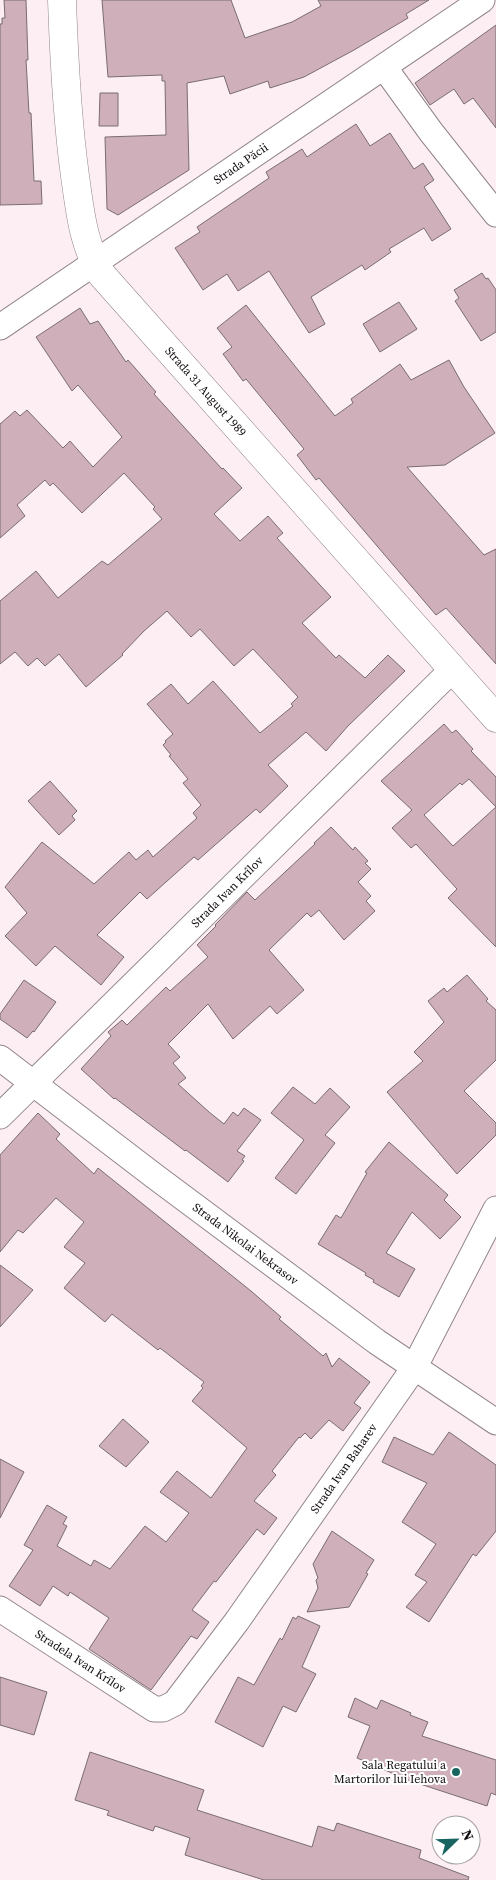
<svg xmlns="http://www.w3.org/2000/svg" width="496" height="1880" font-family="'Source Serif 4',serif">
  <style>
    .building { fill: #cfafba; stroke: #796d71; fill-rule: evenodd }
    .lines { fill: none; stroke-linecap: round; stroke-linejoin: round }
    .minor-casing { stroke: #92868a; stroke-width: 27 }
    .major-casing { stroke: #92868a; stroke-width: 29 }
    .minor { stroke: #fff; stroke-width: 25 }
    .major { stroke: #fff; stroke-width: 28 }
    .poi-dot { fill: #176460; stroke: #fff; stroke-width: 2 }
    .labels { text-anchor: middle; stroke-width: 4; stroke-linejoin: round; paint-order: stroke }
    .street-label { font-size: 12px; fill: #110c0e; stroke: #fff }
    .poi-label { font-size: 12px; fill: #110c0e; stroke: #fff; text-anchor: end }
  </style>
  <rect width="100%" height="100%" fill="#fceef2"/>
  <path class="building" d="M4,0H26L28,60H26L29,113H31L34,181H41L42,204L0,205V24H2V18H5Z
    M102,0H231L245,38L292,22L321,6L318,0H429L406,14L408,18L354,50L304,77L270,88L268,81L230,94L224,76L187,83L189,170L118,215L107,209L105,137L166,135L165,81H162V75L108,77Z
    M496,25V128L473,98L464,104L454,89L430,105L415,83Z
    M100,93H118V126H99Z
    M356,124L370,146L390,133L414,169L423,163L434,180L424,187L451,229L432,241L424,228L389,249L391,252L365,270L362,265L311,297L325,324L309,333L269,271L238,291L227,274L203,290L175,248L200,232L197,227L269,178L266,172L302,149L307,157Z
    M482,273L486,279L488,278L496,290V332L481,341L455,301L459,298L454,290Z
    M399,302L417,329L380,352L363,324Z
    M246,305L335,416L353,403L351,399L400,364L411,380L449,360L464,387L495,433L445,465L407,467L484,555L496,549V664L446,608L436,615L319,478L316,480L297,455L304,449L246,379L243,381L223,354L232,347L217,328Z
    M80,308L90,324L98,321L126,362L128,360L156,392L154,394L222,469L223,468L242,488L214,514L240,541L268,516L283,533L277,538L331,597L302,623L336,658L339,655L365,678L388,655L405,671L348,726L326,751L306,732L268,765L288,786L260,813L256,809L198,860L194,857L147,899L140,892L97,935L124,957L101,985L55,946L36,966L5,936L27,913L5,887L42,842L94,884L129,852L136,860L148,850L153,857L197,818L193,813L201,805L183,783L188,779L169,756L171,755L163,745L166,742L165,741L173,734L147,704L171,684L188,704L213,681L260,733L293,706L291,704L298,697L253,649L234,666L200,629L191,637L167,611L144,631L122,654L123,655L86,687L59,654L45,666L37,658L28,666L15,652L0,664V601L36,571L58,598L102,561L108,565L162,519L153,509L155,507L124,473L82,513L53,483L50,486L45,480L17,505L25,516L0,538V424L15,411L20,416L27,410L63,448L70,441L93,467L122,437L78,385L72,391L36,337Z
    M444,724L452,733L456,730L473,749L471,751L496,777V947L448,898L457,889L416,844L411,848L392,828L412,810L381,781ZM469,779L496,807L453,846L424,815L460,783L462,785Z
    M50,781L77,811L72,816L75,820L59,835L28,801Z
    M331,827L353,850L355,847L368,861L365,863L371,869L358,882L371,896L366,901L375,911L344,940L319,910L311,917L307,913L269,950L304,990L277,1014L270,1006L233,1039L208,1004L168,1044L180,1057L173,1063L186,1078L178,1084L209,1112L224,1124L233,1112L238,1116L244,1108L261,1120L237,1151L245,1156L242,1160L244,1161L228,1182L186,1150L185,1151L115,1098L114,1099L81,1069L111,1036L108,1032L122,1020L127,1025L166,987L170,991L208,957L197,945L216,926L215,925L247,892L255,900L315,844L314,843Z
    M467,975L488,999L486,1001L496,1010V1060L464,1091L496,1123V1135L457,1174L387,1092L423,1061L414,1052L444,1022L428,1001L444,988L447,992Z
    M24,980L56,1002L34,1032L33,1031L27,1038L0,1019V1014Z
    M293,1087L315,1104L330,1088L350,1107L325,1135L335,1143L296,1194L275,1178L304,1140L271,1113Z
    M38,1113L60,1134L56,1139L94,1174L98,1168L251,1291L281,1317L279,1319L323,1356L326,1353L332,1367L339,1358L370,1382L354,1403L361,1408L343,1431L329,1420L311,1439L305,1433L300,1438L299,1437L272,1471L276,1475L254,1501L277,1518L264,1535L257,1529L216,1582L214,1581L192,1610L209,1622L197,1639L191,1636L151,1690L89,1649L109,1618L70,1592L68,1596L53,1586L40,1606L9,1586L33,1550L24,1545L47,1505L67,1517L63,1524L67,1526L57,1546L91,1566L94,1560L110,1569L145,1526L166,1542L189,1513L160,1492L177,1471L211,1498L247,1448L192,1401L203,1388L201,1386L204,1382L160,1348L158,1350L112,1314L105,1322L64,1288L85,1263L64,1247L84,1222L56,1198L23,1233L18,1230L0,1252V1155Z
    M389,1142L448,1195L444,1200L461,1217L440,1239L412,1212L386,1253L415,1269L399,1297L373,1282L374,1280L365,1275L366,1273L318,1244L336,1215L341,1218L367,1173L365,1172Z
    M0,1265L33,1290L0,1327Z
    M123,1419L149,1442L126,1467L99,1446Z
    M449,1432L496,1465V1531L476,1556L473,1554L429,1622L406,1607L427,1582L415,1575L436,1544L402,1522L427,1483L382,1462L394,1437L433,1455Z
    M0,1459L24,1472L0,1518Z
    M332,1531L374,1560L366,1573L368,1574L349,1607L307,1612L318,1588L316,1580L318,1578L313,1564Z
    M298,1616L320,1626L302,1667L316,1674L296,1712L283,1706L263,1747L215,1722L238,1677L254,1685L280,1638L282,1640L293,1617L296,1619Z
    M0,1677L47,1692L34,1735L0,1725Z
    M355,1698L377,1709L381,1700L411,1713L410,1715L428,1722L422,1736L496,1760V1795L491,1793L487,1806L408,1780L357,1758L370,1726L348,1717Z
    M90,1752L204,1790L197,1810L312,1847L318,1826L334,1831L337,1823L421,1850L419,1858L469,1877L468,1880H264L185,1855L190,1838L155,1826L153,1831L107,1815L109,1811L75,1800Z"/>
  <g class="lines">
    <g class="minor-casing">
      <g id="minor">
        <path d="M384,67L431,132L496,214"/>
        <path id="s1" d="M0,327L482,0"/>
        <path id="s2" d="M0,1058L153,1175L377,1342L496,1422"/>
        <path id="s3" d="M0,1116L453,669"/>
        <path id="s4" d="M0,1609L154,1709H163L175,1703L237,1621L414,1368L496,1209"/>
      </g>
    </g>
    <g class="major-casing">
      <g id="major">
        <path id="s5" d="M62,0C64,59 67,118 75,176C80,211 83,245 102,275L496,718"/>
      </g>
    </g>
    <use href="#minor" class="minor"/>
    <use href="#major" class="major"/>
  </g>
  <circle class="poi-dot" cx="456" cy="1772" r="5"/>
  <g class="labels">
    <g class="street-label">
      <text dy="4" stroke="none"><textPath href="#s1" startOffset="291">Strada Păcii</textPath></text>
      <text dy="4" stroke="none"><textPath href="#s5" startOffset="436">Strada 31 August 1989</textPath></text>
      <text dy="4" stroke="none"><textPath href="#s3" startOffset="319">Strada Ivan Krîlov</textPath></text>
      <text dy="4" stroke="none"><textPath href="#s2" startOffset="308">Strada Nikolai Nekrasov</textPath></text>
      <text dy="4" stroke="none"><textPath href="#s4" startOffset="495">Strada Ivan Baharev</textPath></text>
      <text dy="4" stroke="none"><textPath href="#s4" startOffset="96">Stradela Ivan Krîlov</textPath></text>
    </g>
    <g class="poi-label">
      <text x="446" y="1769">Sala Regatului a<tspan x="446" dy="14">Martorilor lui Iehova</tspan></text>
    </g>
  </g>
  <g transform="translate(456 1840) rotate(67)"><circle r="24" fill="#ffffff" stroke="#a09e9f"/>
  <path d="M0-4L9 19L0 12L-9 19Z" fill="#176460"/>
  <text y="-8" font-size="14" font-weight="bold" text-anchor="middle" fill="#110c0e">N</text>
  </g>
</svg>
